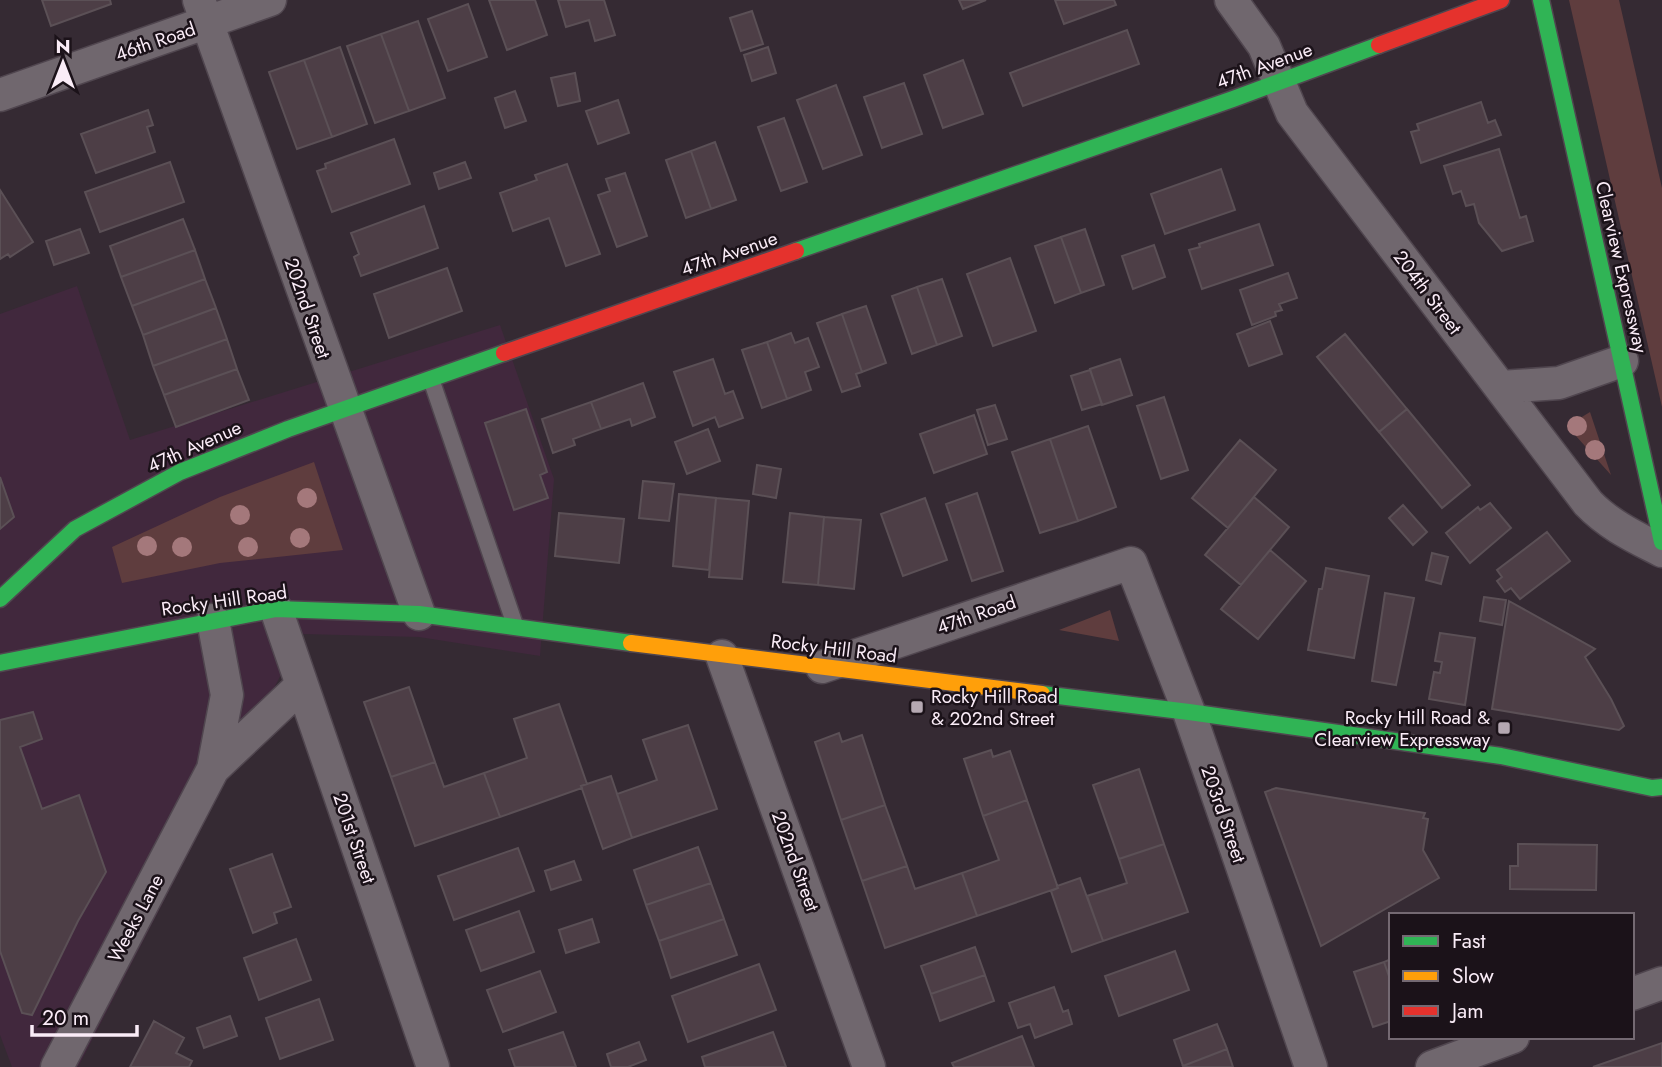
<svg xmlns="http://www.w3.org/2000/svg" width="1662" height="1067" font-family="Jost,sans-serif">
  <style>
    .built { fill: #41283d }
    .green { fill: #5f3d3e }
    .building { fill: #4d3e46; stroke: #5b5056; stroke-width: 2 }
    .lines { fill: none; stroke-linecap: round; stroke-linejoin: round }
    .lane-casing { stroke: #50464f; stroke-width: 19 }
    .street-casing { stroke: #50464f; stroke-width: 35 }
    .fast-casing { stroke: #50464f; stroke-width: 19 }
    .slow-casing { stroke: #50464f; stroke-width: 19 }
    .jam-casing { stroke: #50464f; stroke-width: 19 }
    .lane { stroke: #70676e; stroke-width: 16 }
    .street { stroke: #70676e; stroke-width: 32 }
    .fast { stroke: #30b455; stroke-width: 16 }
    .slow { stroke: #ff9f0a; stroke-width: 16 }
    .jam { stroke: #e5322d; stroke-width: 16 }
    .tree { fill: #a4787b }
    .poi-dot { fill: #b5a8b2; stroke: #1b1219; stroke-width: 2.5 }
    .labels { text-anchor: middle; stroke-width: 5; stroke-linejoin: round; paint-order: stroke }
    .street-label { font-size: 19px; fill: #faecf7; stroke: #1b1219 }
    .poi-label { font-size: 19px; fill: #faecf7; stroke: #1b1219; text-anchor: start }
  </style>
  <rect width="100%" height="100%" fill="#352a33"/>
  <path class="built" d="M77,286L130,440L500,325L554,479L540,656L419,637L302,634L78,1067H12L0,1035V314Z"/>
  <path class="green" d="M1569,0H1619L1662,188V407Z
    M1590,412L1611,475L1567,426Z
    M314,462L343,550L220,563L122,583L112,547L220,497Z
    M1110,610L1119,641L1059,630Z"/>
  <path class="building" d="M42,0H110L111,4L51,26Z
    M489,0H535L547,35L507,50Z
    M558,0H604L615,35L595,41L589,20L566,27Z
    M959,0H986L963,9Z
    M1055,0H1114L1116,5L1064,24Z
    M468,4L487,57L448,71L428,19Z
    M752,11L763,44L741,51L730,18Z
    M418,21L445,98L409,111L381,34Z
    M1127,30L1139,64L1023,106L1010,73Z
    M381,34L409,111L375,123L347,46Z
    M340,47L367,124L332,137L304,60Z
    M768,47L776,73L752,81L744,55Z
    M304,60L332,137L297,149L269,72Z
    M963,60L983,114L943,128L924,75Z
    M575,73L580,101L558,106L551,78Z
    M904,83L922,134L882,148L864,97Z
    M836,85L862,155L823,169L797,100Z
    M515,91L526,121L505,128L495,98Z
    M618,100L629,133L598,144L586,111Z
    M1481,102L1488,123L1495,120L1501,135L1421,163L1411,132L1419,130L1417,124Z
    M148,110L153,125L147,127L155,152L96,173L81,134Z
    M784,118L807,182L781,191L758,127Z
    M394,139L410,184L332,212L317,171L326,168L325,164Z
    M715,142L736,200L711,209L691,151Z
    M1499,149L1520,218L1526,216L1533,241L1502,251L1479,223L1474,204L1466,206L1461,191L1453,194L1444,166Z
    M691,151L711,209L686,218L666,160Z
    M170,162L184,202L100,232L85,192Z
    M465,162L471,178L439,189L434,173Z
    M567,164L600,254L566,266L549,218L513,231L500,193L537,180L535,175Z
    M1221,169L1235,210L1165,234L1151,194Z
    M625,173L647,236L617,247L598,195L610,191L606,179Z
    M0,190L33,242L10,257L8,254L0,259Z
    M424,206L438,248L361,276L354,257L359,254L351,233Z
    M183,219L195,250L121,277L110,246Z
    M1259,224L1273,265L1202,289L1189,250L1200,247L1199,244Z
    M80,229L89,253L54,265L46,241Z
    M1085,229L1104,285L1081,293L1061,237Z
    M1061,237L1081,293L1055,303L1035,246Z
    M1154,245L1165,277L1133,289L1122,256Z
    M195,250L205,279L132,306L121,277Z
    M1010,258L1036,331L993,346L967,274Z
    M447,268L462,311L389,338L374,294Z
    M1288,273L1297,298L1279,304L1282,310L1275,312L1276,316L1252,325L1240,290Z
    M205,279L216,308L143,335L132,306Z
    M942,279L962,336L937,345L917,287Z
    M917,287L937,345L912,354L892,296Z
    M866,306L886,363L862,372L842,314Z
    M216,308L227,339L153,366L143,335Z
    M842,314L862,372L856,374L860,386L842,392L817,323Z
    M1270,321L1282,354L1249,366L1237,334Z
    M791,333L795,343L808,338L819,367L805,372L811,390L787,399L767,342Z
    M1345,334L1407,409L1379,432L1317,357Z
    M227,339L237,369L164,395L153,366Z
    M767,342L787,399L762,408L742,350Z
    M713,359L725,394L733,391L743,418L719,427L715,417L693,426L674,372Z
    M1120,359L1132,395L1102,405L1090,369Z
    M237,369L249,400L176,427L164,395Z
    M1090,370L1102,404L1082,410L1071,376Z
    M643,383L655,417L632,426L630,419L601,429L591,402Z
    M1164,397L1188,470L1161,479L1137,406Z
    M591,402L601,429L573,439L575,445L553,453L542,419Z
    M995,405L1007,439L988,445L977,410Z
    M526,409L547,472L540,475L548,498L514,510L485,423Z
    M1407,409L1470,485L1442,508L1379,432Z
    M974,415L987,454L934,473L920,434Z
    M1088,426L1116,507L1078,521L1050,439Z
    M708,429L720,461L687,474L675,442Z
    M1050,439L1078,521L1040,533L1012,452Z
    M1240,440L1276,470L1228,528L1192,498Z
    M757,465L781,469L776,498L753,494Z
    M0,477L14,517L0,529Z
    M643,481L674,484L669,521L639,518Z
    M977,493L1003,571L972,581L946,504Z
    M679,494L716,498L709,570L673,566Z
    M1254,497L1289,527L1241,585L1205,555Z
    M716,498L749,501L742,579L709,577Z
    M925,498L947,560L903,576L881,514Z
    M1490,503L1511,528L1470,563L1446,533L1478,507L1480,510Z
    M1403,505L1427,532L1413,545L1389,518Z
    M559,513L624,519L619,563L555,556Z
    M790,513L824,517L818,585L783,582Z
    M824,517L861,520L854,589L818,585Z
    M1547,532L1570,561L1520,599L1511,588L1505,592L1497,581L1502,577L1497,570Z
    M1270,550L1306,581L1258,639L1221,609Z
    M1432,553L1448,557L1441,584L1426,580Z
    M1326,568L1369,576L1354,658L1308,650L1319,589H1322Z
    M1385,593L1414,598L1396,685L1372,681Z
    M1484,597L1506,600L1502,625L1480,621Z
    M1509,601L1595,649L1585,657L1611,699L1624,726L1619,730L1492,709Z
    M1440,633L1475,638L1465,705L1429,699L1434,672L1440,673L1442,662L1435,661Z
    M409,687L435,762L391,777L364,702Z
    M559,704L587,784L581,786L582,788L500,817L484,773L527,758L514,719Z
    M33,712L42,739L20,747L42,809L79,795L106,872L78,921L32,1015L22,1013L0,951V720Z
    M688,725L717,809L632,838L617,794L657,780L643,740Z
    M839,733L842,742L862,735L885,805L841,820L815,742Z
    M991,750L993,757L1010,751L1027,800L983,816L964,759Z
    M435,762L444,787L484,773L500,817L415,846L391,777Z
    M1139,769L1164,844L1119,859L1093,785Z
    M611,776L632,838L603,849L581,786Z
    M1276,788L1425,813L1423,818L1428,819L1423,850L1439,878L1321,946L1265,792Z
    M1027,800L1058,888L977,916L962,873L999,860L983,816Z
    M885,805L907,866L862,881L841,820Z
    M1164,844L1188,912L1103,941L1087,896L1127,883L1119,859Z
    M1518,844L1597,845L1596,890L1510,889V866H1518Z
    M698,847L711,883L646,905L634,870Z
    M518,848L534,891L454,920L438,876Z
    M272,854L291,907L274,913L277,923L253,933L230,869Z
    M574,861L581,880L551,890L545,871Z
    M907,866L915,889L962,873L977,916L885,948L862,881Z
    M1080,878L1103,941L1072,952L1051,891L1058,888L1057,886Z
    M711,883L724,919L659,941L646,905Z
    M519,911L534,952L481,971L466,930Z
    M592,919L599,942L566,953L559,930Z
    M724,919L737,955L671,978L659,941Z
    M296,939L311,980L259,1000L244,958Z
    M975,947L985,975L931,994L921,966Z
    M1175,951L1189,990L1119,1016L1105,976Z
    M1391,959V982L1384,962Z
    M1384,962L1391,982V1021L1373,1027L1354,972Z
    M759,964L776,1010L688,1042L672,996Z
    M540,971L556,1012L503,1032L487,990Z
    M985,975L994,1001L940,1021L931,994Z
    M1054,987L1063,1012L1068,1010L1072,1024L1035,1038L1030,1024L1018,1028L1009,1003Z
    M319,999L333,1040L280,1059L266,1018Z
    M230,1016L237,1036L204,1048L197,1028Z
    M154,1021L184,1038L176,1053L192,1061L189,1067H130Z
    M1217,1024L1227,1049L1183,1066L1174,1040Z
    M563,1032L576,1067H515L509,1050Z
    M773,1032L786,1067H705L702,1057Z
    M1022,1036L1034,1067H954L952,1063Z
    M639,1042L646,1060L628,1067H611L607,1054Z
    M1662,1043V1067H1593Z
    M1227,1049L1233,1067H1184L1183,1066Z"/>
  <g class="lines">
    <g class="lane-casing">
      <path id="lane" d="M431,379L515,625"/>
    </g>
    <g class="street-casing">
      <path id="street" d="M199,0L419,614
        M1231,0L1264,46L1292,113L1588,503C1609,525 1635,537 1662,551
        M0,95L270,0
        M1501,387L1559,383L1622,361
        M276,609L433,1067
        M213,620L227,695L213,769
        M722,656L869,1067
        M822,667L1131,563L1189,712L1311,1067
        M1632,994L1662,983
        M57,1067L213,769L302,685
        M1432,1067L1513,1037"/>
    </g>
    <g class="fast-casing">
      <path id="fast" d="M1541,0L1662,542
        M796,251L1233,99L1379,45
        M0,599L75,529L180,472L288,429L504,353
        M0,663L276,609L419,614L631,643
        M1042,694L1189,712L1501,756L1652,788L1662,787"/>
    </g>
    <g class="slow-casing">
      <path id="slow" d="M631,643L1042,694"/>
    </g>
    <g class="jam-casing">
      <path id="jam" d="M1379,45L1501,0
        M504,353L796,251"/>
    </g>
    <use href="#lane" class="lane"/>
    <use href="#street" class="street"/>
    <use href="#fast" class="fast"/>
    <use href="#slow" class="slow"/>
    <use href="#jam" class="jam"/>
  </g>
  <g class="tree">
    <circle cx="1577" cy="426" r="10"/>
    <circle cx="1595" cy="450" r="10"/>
    <circle cx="307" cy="498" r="10"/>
    <circle cx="240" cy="515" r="10"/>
    <circle cx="300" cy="538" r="10"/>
    <circle cx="147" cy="546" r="10"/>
    <circle cx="182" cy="547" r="10"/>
    <circle cx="248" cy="547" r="10"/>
  </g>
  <g class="poi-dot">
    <rect x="910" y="700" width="14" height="14" rx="3.5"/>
    <rect x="1497" y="721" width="14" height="14" rx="3.5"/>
  </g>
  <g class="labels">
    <g class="street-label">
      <text transform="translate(155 41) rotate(-19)" y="7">46th Road</text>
      <text transform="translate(1264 65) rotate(-20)" y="7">47th Avenue</text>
      <text transform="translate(729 253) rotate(-19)" y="7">47th Avenue</text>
      <text transform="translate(1622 267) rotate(77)" y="7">Clearview Expressway</text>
      <text transform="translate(1428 292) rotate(53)" y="7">204th Street</text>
      <text transform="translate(308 308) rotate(71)" y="7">202nd Street</text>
      <text transform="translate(194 446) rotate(-24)" y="7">47th Avenue</text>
      <text transform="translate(224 600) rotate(-8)" y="7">Rocky Hill Road</text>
      <text transform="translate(976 614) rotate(-19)" y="7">47th Road</text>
      <text transform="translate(834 648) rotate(7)" y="7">Rocky Hill Road</text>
      <text transform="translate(1224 814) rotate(71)" y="7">203rd Street</text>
      <text transform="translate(355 838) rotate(71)" y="7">201st Street</text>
      <text transform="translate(796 861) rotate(70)" y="7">202nd Street</text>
      <text transform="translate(135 918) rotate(-62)" y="7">Weeks Lane</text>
    </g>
    <g class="poi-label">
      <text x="931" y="703">Rocky Hill Road<tspan x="931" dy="22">&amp; 202nd Street</tspan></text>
      <text x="1490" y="724" text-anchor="end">Rocky Hill Road &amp;<tspan x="1490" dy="22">Clearview Expressway</tspan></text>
    </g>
  </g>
  <rect x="1389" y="913" width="245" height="126" fill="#1b1219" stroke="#746972" stroke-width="2"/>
  <rect x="1403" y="936" width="35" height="10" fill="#30b455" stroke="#746972" stroke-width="2"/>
  <text x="1452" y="948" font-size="21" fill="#faecf7">Fast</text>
  <rect x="1403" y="971" width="35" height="10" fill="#ff9f0a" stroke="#746972" stroke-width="2"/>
  <text x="1452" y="983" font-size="21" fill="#faecf7">Slow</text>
  <rect x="1403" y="1006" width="35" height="10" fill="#e5322d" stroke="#746972" stroke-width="2"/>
  <text x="1452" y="1018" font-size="21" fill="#faecf7">Jam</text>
  <g transform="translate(63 63)" stroke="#1b1219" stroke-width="5" paint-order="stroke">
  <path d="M0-5L12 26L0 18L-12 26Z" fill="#faecf7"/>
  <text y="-10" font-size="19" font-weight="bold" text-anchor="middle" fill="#faecf7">N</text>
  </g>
  <path d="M32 1025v10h105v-10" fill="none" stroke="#faecf7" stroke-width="3.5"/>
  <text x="42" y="1025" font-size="21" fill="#faecf7" stroke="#1b1219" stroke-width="5" paint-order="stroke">20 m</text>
</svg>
